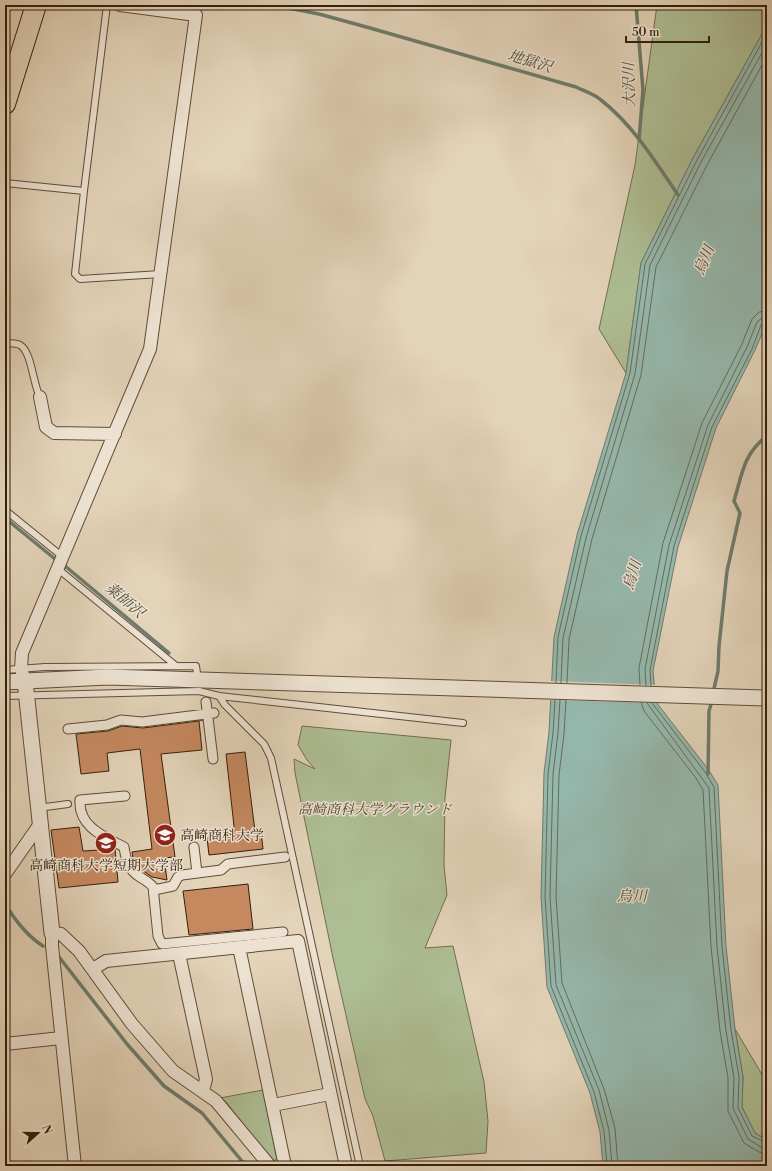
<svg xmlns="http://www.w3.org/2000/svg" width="772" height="1171" font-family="'Libre Bodoni','Noto Serif JP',serif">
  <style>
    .green { fill: #aebe94; stroke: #716e4f }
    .water { fill: #95b8ad; stroke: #6e7b6c }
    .pier { fill: #e3d3b9 }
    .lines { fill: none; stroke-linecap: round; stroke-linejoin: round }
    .shore { stroke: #646c5c; stroke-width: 1 }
    .stream { stroke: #6e7b6c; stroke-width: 3.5 }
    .building { fill: #c5885f; stroke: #341f0a }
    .service-casing { stroke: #604c36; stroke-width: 8 }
    .pedestrian-casing { stroke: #604c36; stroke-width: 11 }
    .minor-casing { stroke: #604c36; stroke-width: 14 }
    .tertiary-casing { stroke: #604c36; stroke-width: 17 }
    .primary-casing { stroke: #341f0a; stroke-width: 22 }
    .service { stroke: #ede2d2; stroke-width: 6 }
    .pedestrian { stroke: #ede2d2; stroke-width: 9 }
    .minor { stroke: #ede2d2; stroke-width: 12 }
    .tertiary { stroke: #ede2d2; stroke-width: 15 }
    .primary { stroke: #e3d3b9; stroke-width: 20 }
    .labels { text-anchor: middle; stroke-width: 3; stroke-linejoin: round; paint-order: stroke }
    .park-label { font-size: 14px; font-style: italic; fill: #52472c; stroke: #ede2d2 }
    .poi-label { font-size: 14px; fill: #341f0a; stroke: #ede2d2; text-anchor: start }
    .water-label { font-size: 15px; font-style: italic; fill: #514d3b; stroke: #ede2d2 }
  </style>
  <rect width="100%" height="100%" fill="#e3d3b9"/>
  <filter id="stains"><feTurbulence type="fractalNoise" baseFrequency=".005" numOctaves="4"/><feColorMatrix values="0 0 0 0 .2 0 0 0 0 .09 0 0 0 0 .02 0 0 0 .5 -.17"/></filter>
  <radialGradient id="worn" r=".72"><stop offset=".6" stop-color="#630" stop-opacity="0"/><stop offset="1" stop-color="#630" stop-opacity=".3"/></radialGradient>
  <path class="green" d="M657,5H767V25L693,158L641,263L626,373L599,329L635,165Z
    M302,726L451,740L445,797L444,865L447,895L425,948L453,946L484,1082L488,1121L486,1153L385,1161L373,1116L365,1099L333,958L295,773L294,759L315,769L307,760L298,745Z
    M735,1029L767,1083V1140L755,1133L742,1107L743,1077Z
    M263,1090L277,1159L273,1161L226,1102L220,1098Z"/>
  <path class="water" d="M767,25V322L755,350L716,428L678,547L653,671L656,702L708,769L718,785L726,946L735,1029L743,1077L742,1107L755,1133L767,1140V1166H603L600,1132L590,1093L547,987L541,897L544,773L549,732L554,637L577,535L626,373L641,263L693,158Z"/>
  <path class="pier" d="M550,681L657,685L659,703L549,700Z"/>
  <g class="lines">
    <path class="shore" d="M556,683L558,637L581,536L630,373L645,264L697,160L767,33
      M561,683L563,638L586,538L635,374L650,265L701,162L767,44
      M567,683L569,639L592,539L641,375L656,267L707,165L767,56
      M640,685L639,668L663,543L702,423L742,344L752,319L759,312L767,311
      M646,686L645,669L669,545L708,425L747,347L757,322L762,318L767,317
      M651,686L650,670L674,546L712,427L752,349L761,325L767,322
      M555,700L553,733L548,774L545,897L551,986L594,1092L604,1131L607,1166
      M560,700L558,733L553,774L550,897L556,985L599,1090L609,1130L612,1166
      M566,700L564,734L559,775L556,897L562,983L604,1089L615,1128L618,1166
      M641,702L644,711L696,778L703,790L711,947L720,1031L728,1078V1111L744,1143L759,1152L767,1154
      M647,703L709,788L717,947L726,1031L734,1078L733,1108L748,1139L761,1147L767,1148
      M652,703L705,772L714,787L722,947L731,1030L739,1077L738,1108L752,1136L767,1143"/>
    <path class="stream" d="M273,5L319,14L370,28L576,87C584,91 594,94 601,100C633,125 655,161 678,195
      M636,5L643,90L639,140
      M5,518L55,559
      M65,566L169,653
      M713,693L718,671L719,646L727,571L740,513L734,501C742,475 743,454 767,436
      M708,774L709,711L712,701
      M5,904C15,920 27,936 43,946
      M59,957L127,1044L164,1086L202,1113L246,1166"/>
  </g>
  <path class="building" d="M199,721L202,750L161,754L175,857L164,858L167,880L152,877L139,868L133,858L132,852L152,849L140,749L107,753L109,771L81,774L76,734L108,731L122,726L143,728Z
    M245,752L255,831H261L263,849L209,855L207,838L235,835L226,754Z
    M79,827L83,851L115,849L118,882L59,888L51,830Z
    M248,884L253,929L189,935L183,891Z"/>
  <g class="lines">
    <g class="service-casing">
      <path id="service" d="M107,5L84,191L75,274L80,279L161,274
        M5,183L84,191
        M5,343C10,343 16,343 20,345C32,352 33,385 40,397
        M5,510L63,557
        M58,569L175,665
        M5,670L45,667L196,666L198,681
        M5,696L199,691L219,696L463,723
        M219,696L225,705L264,744L271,758L360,1166
        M38,808L68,804"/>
    </g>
    <g class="pedestrian-casing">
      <path id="pedestrian" d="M206,702L213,759
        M68,729L107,725L121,720L142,722L214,713
        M125,796L80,800C78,827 105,837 124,847C126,860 128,870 140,877C145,880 149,882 153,887L158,936L162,944L283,932
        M194,847L197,873
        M154,890L173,886L178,877L182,875L221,870L228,864L285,857"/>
    </g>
    <g class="minor-casing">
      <path id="minor" d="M40,397L46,427L54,433L115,434
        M25,681L21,669L22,653L150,349L196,15L120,5
        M5,874L40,824
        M239,947L285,1166
        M179,954L206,1079L203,1091
        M93,969L106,961L298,941L346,1166
        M5,1044L61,1038
        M273,1105L330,1094
        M75,1166L52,946V933L61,934L79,951L132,1024L173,1071L216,1101L270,1166"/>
    </g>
    <g class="tertiary-casing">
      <path id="tertiary" d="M25,681L52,933
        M5,682L108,677L767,698"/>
    </g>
    <g class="primary-casing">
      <path id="primary" d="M5,104L36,5"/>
    </g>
    <use href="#service" class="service"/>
    <use href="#pedestrian" class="pedestrian"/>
    <use href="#minor" class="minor"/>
    <use href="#tertiary" class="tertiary"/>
    <use href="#primary" class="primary"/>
  </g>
  <defs>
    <g id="university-disc" transform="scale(1.15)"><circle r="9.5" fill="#8f2418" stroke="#ede2d2"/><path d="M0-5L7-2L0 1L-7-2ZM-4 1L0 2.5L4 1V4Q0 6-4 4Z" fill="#fff"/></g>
  </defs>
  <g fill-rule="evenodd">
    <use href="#university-disc" x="165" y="835"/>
    <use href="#university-disc" x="106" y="843"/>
  </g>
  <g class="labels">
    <g class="park-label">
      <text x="375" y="814">高崎商科大学グラウンド</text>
    </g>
    <g class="poi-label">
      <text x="180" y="840">高崎商科大学</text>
      <text x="106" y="870" text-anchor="middle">高崎商科大学短期大学部</text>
    </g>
    <g class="water-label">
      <text transform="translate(530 61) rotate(17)" y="5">地獄沢</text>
      <text transform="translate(629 85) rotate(-91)" y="5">大沢川</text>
      <text transform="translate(704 260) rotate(-67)" y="5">烏川</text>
      <text transform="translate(632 575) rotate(-73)" y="5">烏川</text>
      <text transform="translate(125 600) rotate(40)" y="5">薬師沢</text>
      <text x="632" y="901">烏川</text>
    </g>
  </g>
  <rect width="772" height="1171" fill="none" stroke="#e3d3b9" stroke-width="20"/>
  <rect x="6" y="6" width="760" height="1159" fill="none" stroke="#341f0a" stroke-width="2"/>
  <rect x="10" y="10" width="752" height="1151" fill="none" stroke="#341f0a"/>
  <g transform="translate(38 1133) rotate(69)" stroke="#ede2d2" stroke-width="3" paint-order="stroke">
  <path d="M0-3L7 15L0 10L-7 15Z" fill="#341f0a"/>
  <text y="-6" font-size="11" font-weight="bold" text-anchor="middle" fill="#341f0a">N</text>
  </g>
  <path d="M626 36v6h83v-6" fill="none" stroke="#341f0a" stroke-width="2"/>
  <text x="632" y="36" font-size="12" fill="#341f0a" stroke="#ede2d2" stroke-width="3" paint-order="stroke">50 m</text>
  <rect width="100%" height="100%" filter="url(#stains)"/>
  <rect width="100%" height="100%" fill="url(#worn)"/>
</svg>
